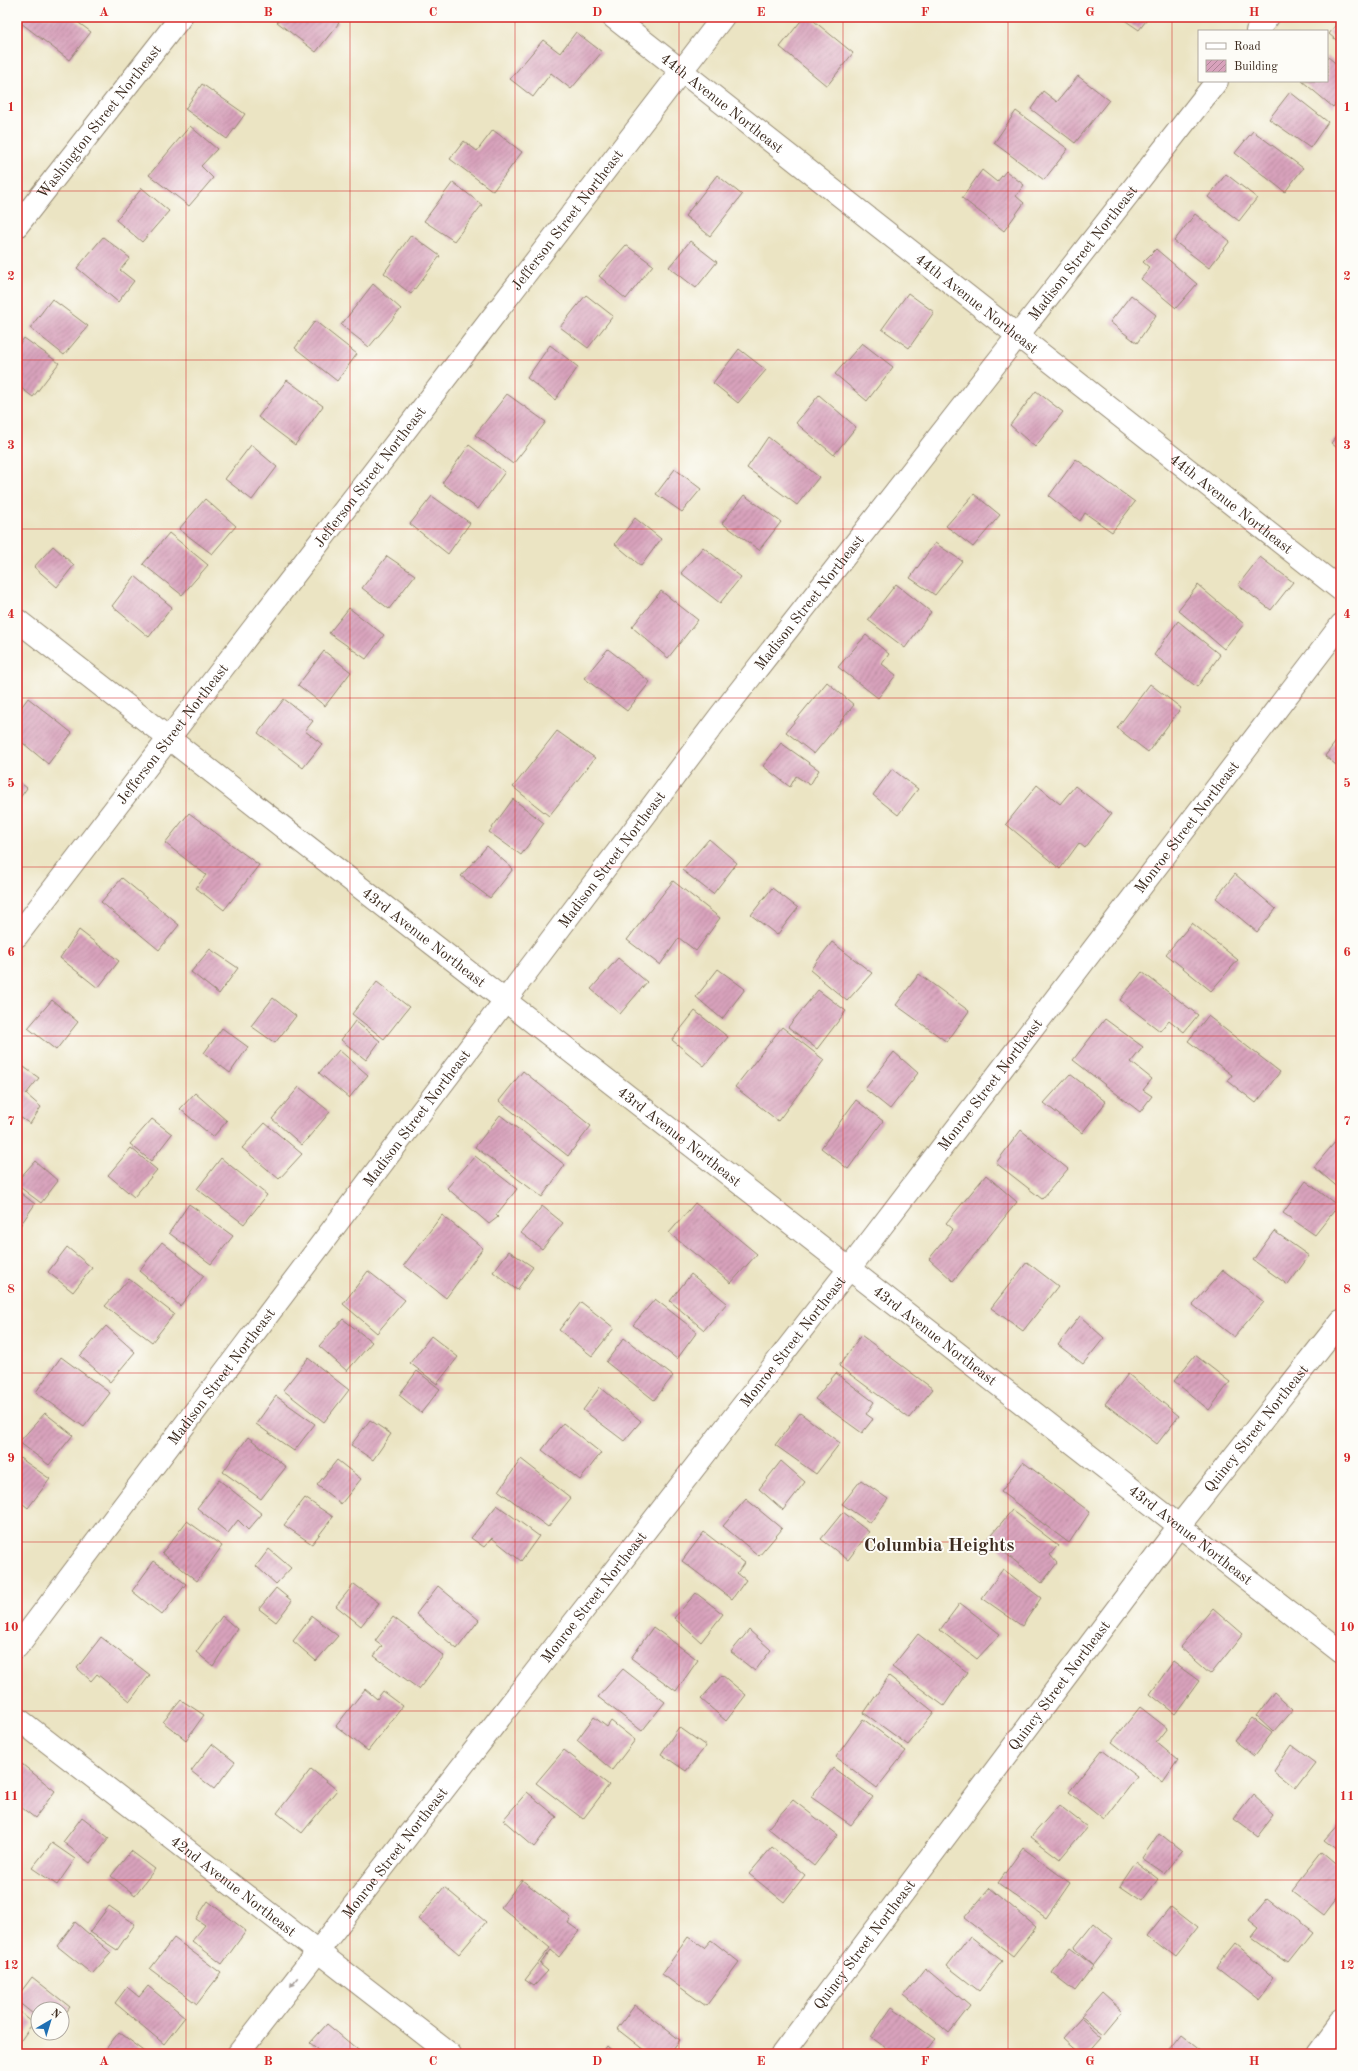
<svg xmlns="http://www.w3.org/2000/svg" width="1358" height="2071" font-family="'Old Standard TT',serif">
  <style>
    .building { fill: url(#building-hatch) }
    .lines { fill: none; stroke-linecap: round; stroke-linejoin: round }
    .minor-casing { stroke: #938770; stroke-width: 24 }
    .minor { stroke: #fff; stroke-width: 22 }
    .oneway { fill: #a79f9a }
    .grid { fill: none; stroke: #d62828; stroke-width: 1; stroke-opacity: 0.55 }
    .labels { text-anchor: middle; stroke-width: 4; stroke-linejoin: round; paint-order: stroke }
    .street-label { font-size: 15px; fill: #3b2a1e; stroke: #fdfcf7 }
    .district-label { font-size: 19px; font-weight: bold; fill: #3b2a1e; stroke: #fdfcf7 }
    .neatline { fill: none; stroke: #d62828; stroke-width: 1.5 }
    .grid-label { font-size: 13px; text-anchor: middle; font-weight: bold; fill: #d62828 }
  </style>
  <defs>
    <pattern id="building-hatch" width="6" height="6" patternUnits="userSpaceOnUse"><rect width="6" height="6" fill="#d8a2bc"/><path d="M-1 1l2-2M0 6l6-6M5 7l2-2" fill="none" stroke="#b08498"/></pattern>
  </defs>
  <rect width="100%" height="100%" fill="#fdfcf7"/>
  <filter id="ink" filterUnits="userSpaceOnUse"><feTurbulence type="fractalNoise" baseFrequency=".025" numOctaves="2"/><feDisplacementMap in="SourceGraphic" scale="8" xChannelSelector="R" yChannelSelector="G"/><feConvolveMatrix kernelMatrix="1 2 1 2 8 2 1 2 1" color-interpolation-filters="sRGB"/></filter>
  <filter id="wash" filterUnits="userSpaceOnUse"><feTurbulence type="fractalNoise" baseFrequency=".012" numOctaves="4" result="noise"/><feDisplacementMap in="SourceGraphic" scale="16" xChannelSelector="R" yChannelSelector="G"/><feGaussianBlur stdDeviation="0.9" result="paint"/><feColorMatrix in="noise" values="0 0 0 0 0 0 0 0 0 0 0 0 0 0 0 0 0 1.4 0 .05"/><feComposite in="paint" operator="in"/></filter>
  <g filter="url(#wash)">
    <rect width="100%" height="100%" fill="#ebe4c3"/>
    <g id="blocks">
      <path class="building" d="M25,17H71L91,32L69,60L21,23Z
        M282,17H332L339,23L316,52L277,22Z
        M804,17H809L853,53L827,86L780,47Z
        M1120,17H1149L1139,30Z
        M1341,18V44L1329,34Z
        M576,32L602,52L571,89L551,73L533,97L510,79L543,40L560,53Z
        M1327,56L1341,68V96L1333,107L1302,81H1327Z
        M1078,76L1109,100L1075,143L1031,109L1043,91L1057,102Z
        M202,84L245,114L227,139L185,109Z
        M1290,92L1328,122L1310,148L1269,119Z
        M1016,111L1068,149L1044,180L994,143Z
        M190,126L217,149L201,166L213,178L189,206L149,175Z
        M493,130L522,152L493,191L450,159L464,141L477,151Z
        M1253,131L1303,168L1285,192L1235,153Z
        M982,170L997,182L1006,171L1024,185L1016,196L1024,203L1004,231L962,198Z
        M1226,174L1257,198L1239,221L1208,197Z
        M717,175L742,195L710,236L685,216Z
        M453,182L482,205L454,241L424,221Z
        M142,188L169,211L142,242L116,220Z
        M1195,214L1230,241L1209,268L1174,241Z
        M411,235L440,256L411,294L384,273Z
        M103,237L130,258L120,270L134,281L118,302L77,268Z
        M690,241L717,262L696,288L669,267Z
        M626,245L653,265L626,299L599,276Z
        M1156,249L1197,284L1176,308L1141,279L1150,268L1143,262Z
        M373,284L401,309L369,347L341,325Z
        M908,293L934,312L909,348L882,329Z
        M586,295L613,316L588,348L560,327Z
        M1131,295L1156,315L1137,343L1110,322Z
        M52,299L88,326L64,355L30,328Z
        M315,321L357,354L337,381L295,348Z
        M24,338L59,363L33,397L17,385V348Z
        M862,343L893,367L867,401L835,374Z
        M550,345L578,367L555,400L527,378Z
        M739,349L766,370L738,403L713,383Z
        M287,380L323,406L295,445L258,417Z
        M1036,391L1063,412L1035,447L1010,425Z
        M507,394L546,422L513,464L475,435Z
        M819,395L856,427L834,455L796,423Z
        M1341,431V451L1331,443Z
        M768,437L819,477L797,505L747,468Z
        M251,445L277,467L252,500L225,479Z
        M469,445L505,472L478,509L442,483Z
        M1076,459L1135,502L1112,532L1085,513L1080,521L1049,496Z
        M675,469L701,489L682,512L656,494Z
        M974,494L1000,515L973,547L946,526Z
        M744,495L781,522L759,550L722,523Z
        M432,496L470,523L448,554L410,524Z
        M205,499L236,526L212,554L179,529Z
        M635,518L661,539L641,566L615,544Z
        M169,533L208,565L182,595L143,564Z
        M935,543L962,561L935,595L910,578Z
        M53,546L74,565L57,587L34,567Z
        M703,547L741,577L720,603L681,573Z
        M387,556L415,575L389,609L362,588Z
        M1260,557L1293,582L1271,610L1238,585Z
        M135,576L172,607L149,637L112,606Z
        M896,584L931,612L905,648L868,620Z
        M1198,585L1244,624L1224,649L1178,610Z
        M661,591L698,620L668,658L632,627Z
        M349,608L384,635L366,659L329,633Z
        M1178,621L1220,655L1197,687L1154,655Z
        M866,635L889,654L882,664L896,675L878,698L838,667Z
        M608,649L650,682L627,711L584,678Z
        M324,651L351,672L325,706L298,685Z
        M827,682L854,705L814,754L786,732Z
        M1150,684L1181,708L1148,752L1117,728Z
        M28,698L72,733L48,764L17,738V713Z
        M284,699L313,721L305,731L322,744L303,768L258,733Z
        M557,731L595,758L549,816L513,787Z
        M1341,735V769L1325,756Z
        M781,743L819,770L810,785L796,776L790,787L763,766Z
        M892,769L918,789L898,815L873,795Z
        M17,780L27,788L17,802Z
        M1037,785L1060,804L1075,786L1111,814L1085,848L1079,843L1060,869L1006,824Z
        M513,799L544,823L521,855L489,832Z
        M189,813L259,865L224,910L196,888L206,875L165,843Z
        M709,839L737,863L713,894L682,870Z
        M487,846L513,869L490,898L461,876Z
        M1235,874L1276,909L1257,932L1216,898Z
        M122,878L179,925L159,950L101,902Z
        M673,881L720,918L696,951L679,938L660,965L627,940Z
        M772,888L798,908L777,935L751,915Z
        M1192,923L1238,960L1211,991L1166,954Z
        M79,930L119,961L98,988L60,958Z
        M832,942L872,973L847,1001L810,970Z
        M210,949L238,968L219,994L191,972Z
        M618,958L647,982L620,1014L591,989Z
        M718,969L745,989L722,1019L696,997Z
        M1142,972L1198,1015L1184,1032L1169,1020L1160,1031L1120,1000Z
        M919,974L969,1011L947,1042L896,1005Z
        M377,982L409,1007L384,1039L352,1014Z
        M818,990L846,1011L817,1049L788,1027Z
        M273,998L296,1016L275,1043L251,1026Z
        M52,1000L78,1022L56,1050L28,1028Z
        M695,1011L728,1037L704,1066L672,1040Z
        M1208,1016L1280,1072L1256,1103L1228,1081L1232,1075L1188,1041Z
        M1105,1019L1143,1047L1131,1062L1152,1079L1143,1090L1152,1096L1140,1112L1073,1060Z
        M355,1021L380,1041L366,1060L341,1040Z
        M782,1027L824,1060L778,1121L735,1087Z
        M222,1028L248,1047L230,1073L204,1053Z
        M339,1050L368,1075L349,1098L319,1073Z
        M894,1052L918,1073L890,1109L865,1089Z
        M17,1062L39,1078L26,1094L41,1107L30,1124L17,1115Z
        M523,1071L591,1126L568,1156L499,1101Z
        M1070,1074L1106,1102L1082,1133L1044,1103Z
        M299,1087L330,1112L302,1145L272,1119Z
        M195,1093L227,1121L213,1137L180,1109Z
        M856,1100L883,1121L848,1169L821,1148Z
        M500,1115L565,1165L542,1197L475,1147Z
        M152,1119L172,1134L151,1161L130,1144Z
        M265,1123L302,1154L279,1179L242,1148Z
        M1021,1130L1068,1169L1042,1199L996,1163Z
        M1341,1135V1190L1314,1167Z
        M131,1148L157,1170L134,1197L108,1175Z
        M475,1156L517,1189L496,1215L498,1217L489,1224L447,1188Z
        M221,1158L267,1195L244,1224L197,1189Z
        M35,1161L58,1181L41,1203L17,1185V1181Z
        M986,1175L1017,1202L953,1281L929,1259L953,1229L946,1223Z
        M1306,1181L1338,1206L1315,1235L1283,1213Z
        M17,1190L35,1204L17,1230Z
        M695,1203L757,1254L731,1283L669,1233Z
        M189,1204L233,1236L211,1264L169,1233Z
        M542,1206L563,1223L542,1249L521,1233Z
        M442,1215L483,1248L446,1298L404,1265Z
        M1274,1231L1309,1256L1288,1285L1253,1260Z
        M162,1242L204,1276L180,1306L139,1271Z
        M67,1247L92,1268L73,1292L48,1272Z
        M509,1251L533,1267L517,1290L493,1272Z
        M1027,1262L1058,1286L1023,1331L991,1308Z
        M1223,1270L1264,1302L1234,1337L1193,1305Z
        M368,1271L405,1300L377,1333L343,1304Z
        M691,1274L727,1303L704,1330L670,1301Z
        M129,1279L174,1314L152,1342L105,1306Z
        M655,1299L697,1332L677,1359L633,1325Z
        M581,1302L614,1328L592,1356L559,1330Z
        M1080,1316L1104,1338L1083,1364L1058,1345Z
        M343,1319L372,1342L347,1371L319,1346Z
        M106,1326L135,1352L110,1382L80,1356Z
        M861,1335L933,1389L909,1418L839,1366Z
        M431,1336L458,1357L437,1384L410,1363Z
        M624,1338L673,1376L654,1400L606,1362Z
        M1195,1355L1230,1382L1209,1410L1174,1381Z
        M61,1357L110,1393L84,1427L36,1392Z
        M308,1358L349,1390L324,1422L283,1390Z
        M417,1371L440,1389L421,1413L399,1395Z
        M836,1373L874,1402L866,1414L873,1419L862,1433L815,1399Z
        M1128,1374L1179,1416L1157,1444L1105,1404Z
        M600,1387L641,1421L624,1441L583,1410Z
        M276,1396L315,1424L294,1451L256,1424Z
        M45,1413L73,1435L49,1465L19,1442Z
        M800,1413L840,1443L816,1474L775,1445Z
        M370,1420L391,1434L373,1460L351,1445Z
        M563,1423L601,1453L580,1480L542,1450Z
        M248,1437L286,1467L261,1499L223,1472Z
        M17,1456L50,1479L28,1508L17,1499Z
        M521,1459L571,1498L548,1527L499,1491Z
        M337,1460L361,1479L341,1504L317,1485Z
        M781,1461L805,1482L783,1510L759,1489Z
        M1023,1462L1090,1512L1069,1543L1001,1492Z
        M219,1480L262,1514L248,1530L238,1520L228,1533L197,1508Z
        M861,1480L888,1499L870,1523L842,1504Z
        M305,1498L333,1517L312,1544L284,1525Z
        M746,1499L782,1529L759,1556L723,1526Z
        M497,1505L539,1536L521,1561L492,1538L484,1547L471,1538Z
        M1012,1510L1058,1545L1050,1555L1057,1563L1042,1583L988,1539Z
        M843,1512L869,1532L848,1560L821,1539Z
        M187,1521L222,1546L197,1581L162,1553Z
        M704,1532L744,1563L737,1573L746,1580L732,1599L682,1561Z
        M269,1549L291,1568L276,1584L256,1566Z
        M154,1561L186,1584L162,1615L132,1591Z
        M1003,1569L1041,1598L1022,1626L982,1598Z
        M354,1584L379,1603L361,1626L336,1606Z
        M438,1586L479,1620L457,1649L416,1614Z
        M276,1588L292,1601L276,1622L259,1609Z
        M696,1593L723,1614L701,1642L674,1618Z
        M960,1603L1000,1634L977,1659L940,1630Z
        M1213,1608L1243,1634L1211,1674L1180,1647Z
        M222,1616L237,1629L213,1666L196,1652Z
        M312,1616L338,1636L316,1661L293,1641Z
        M393,1617L444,1656L419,1689L374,1656L382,1646L375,1641Z
        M653,1627L698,1660L676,1691L631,1658Z
        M749,1630L771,1650L755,1671L731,1652Z
        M918,1634L967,1672L944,1706L892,1667Z
        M101,1637L150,1675L130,1701L97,1674L91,1681L77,1668Z
        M1173,1662L1199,1681L1175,1714L1150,1694Z
        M623,1669L665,1702L642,1731L598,1697Z
        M722,1675L746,1695L726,1721L701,1699Z
        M889,1676L934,1712L908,1745L864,1713Z
        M365,1689L377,1699L383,1691L403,1706L368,1751L336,1726Z
        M1274,1692L1293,1709L1273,1732L1256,1716Z
        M181,1700L204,1715L186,1740L163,1722Z
        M1140,1707L1167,1728L1156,1742L1178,1760L1163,1782L1112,1742Z
        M594,1717L607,1727L611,1721L635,1740L612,1770L577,1740Z
        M1252,1718L1272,1733L1254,1756L1234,1740Z
        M863,1719L906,1751L877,1788L836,1757Z
        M679,1727L706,1746L686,1771L661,1754Z
        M212,1744L235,1762L214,1789L191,1771Z
        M1292,1745L1315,1762L1295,1788L1274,1771Z
        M564,1750L609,1785L583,1819L536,1783Z
        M1102,1750L1137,1777L1104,1820L1069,1792Z
        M17,1760L55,1791L35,1818L17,1804Z
        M833,1768L873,1797L851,1825L811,1797Z
        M311,1769L337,1790L302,1833L277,1813Z
        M527,1792L557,1817L534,1847L503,1820Z
        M1253,1795L1274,1814L1257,1836L1234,1819Z
        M793,1800L838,1835L814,1866L768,1828Z
        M1059,1805L1087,1827L1060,1859L1031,1837Z
        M82,1817L109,1838L90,1863L63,1842Z
        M1341,1821V1853L1324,1840Z
        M1159,1833L1182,1851L1164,1873L1142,1858Z
        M52,1843L75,1859L57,1885L32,1868Z
        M772,1847L805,1875L784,1902L749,1874Z
        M1023,1848L1070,1883L1046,1918L998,1883Z
        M131,1851L155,1869L135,1895L111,1876Z
        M1321,1853L1341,1870V1894L1325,1915L1292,1890Z
        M1136,1862L1158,1879L1142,1901L1120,1886Z
        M522,1880L571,1918L568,1923L579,1931L559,1957L551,1950L540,1964L548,1971L534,1986L525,1980L550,1948L501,1907Z
        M444,1887L486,1922L459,1954L418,1919Z
        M990,1888L1036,1927L1013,1956L964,1918Z
        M1266,1898L1311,1933L1287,1963L1251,1937L1258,1928L1248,1920Z
        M208,1901L246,1931L222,1964L192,1941L205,1925L196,1919Z
        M109,1906L135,1924L117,1950L90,1932Z
        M1170,1907L1197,1928L1174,1957L1147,1936Z
        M75,1922L111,1953L92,1974L57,1946Z
        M1094,1923L1113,1939L1093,1965L1074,1948Z
        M970,1936L1002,1961L979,1991L947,1966Z
        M688,1937L704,1948L711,1940L739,1962L706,2006L662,1974Z
        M174,1938L221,1973L197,2004L150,1969Z
        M1236,1945L1275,1978L1259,1999L1218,1967Z
        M1070,1948L1094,1966L1075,1991L1052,1973Z
        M925,1968L970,2006L949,2033L904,1995Z
        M32,1977L70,2007L62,2018V2009H38V2018L17,2001V1997Z
        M148,1986L185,2017L164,2044L115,2003L127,1987L139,1997Z
        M1102,1992L1123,2011L1104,2034L1081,2016Z
        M635,2005L680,2040L669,2054H649L617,2029Z
        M892,2007L936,2038L923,2054H894L871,2037Z
        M17,2010L33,2023L17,2046Z
        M1081,2018L1102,2037L1087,2054H1081L1063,2038Z
        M327,2024L363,2054H315L319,2050L310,2043Z
        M119,2032L148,2054H102Z
        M1181,2035L1205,2054H1166Z
        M607,2046L616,2054H601Z"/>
    </g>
  </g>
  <g filter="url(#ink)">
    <use href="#blocks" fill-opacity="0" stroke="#938770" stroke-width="1"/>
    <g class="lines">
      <g class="minor-casing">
        <g id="minor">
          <path id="s1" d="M613,17L1341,590"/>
          <path d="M1257,31L1268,17"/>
          <path id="s2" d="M17,226L181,17"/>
          <path id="s3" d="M17,620L1341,1652"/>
          <path id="s4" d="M17,936L723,17"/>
          <path id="s5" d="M17,1647L720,716L1217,81"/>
          <path id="s6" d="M17,1718L450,2054"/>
          <path id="s7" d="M238,2054L849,1269L1341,625"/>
          <path id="s8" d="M782,2054L1179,1526L1341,1321"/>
          <path d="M1318,2054L1341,2023"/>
        </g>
      </g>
      <use href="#minor" class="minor"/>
    </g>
    <defs><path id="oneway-solid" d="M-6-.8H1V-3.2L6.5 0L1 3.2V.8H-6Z"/></defs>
    <use class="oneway" href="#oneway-solid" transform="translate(294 1982) rotate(128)"/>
  </g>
  <path class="grid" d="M186,17V2054M350,17V2054M515,17V2054M679,17V2054M843,17V2054M1008,17V2054M1172,17V2054M17,191H1341M17,360H1341M17,529H1341M17,698H1341M17,867H1341M17,1036H1341M17,1204H1341M17,1373H1341M17,1542H1341M17,1711H1341M17,1880H1341"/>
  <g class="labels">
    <g class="street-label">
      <text dy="5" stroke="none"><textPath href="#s1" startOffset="139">44th Avenue Northeast</textPath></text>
      <text dy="5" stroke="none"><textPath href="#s2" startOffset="133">Washington Street Northeast</textPath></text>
      <text dy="5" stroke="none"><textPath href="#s4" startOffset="903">Jefferson Street Northeast</textPath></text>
      <text dy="5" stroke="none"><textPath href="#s5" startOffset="1755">Madison Street Northeast</textPath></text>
      <text dy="5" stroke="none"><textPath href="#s1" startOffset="463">44th Avenue Northeast</textPath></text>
      <text dy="5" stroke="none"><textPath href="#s4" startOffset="579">Jefferson Street Northeast</textPath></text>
      <text dy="5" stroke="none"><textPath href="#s1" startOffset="787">44th Avenue Northeast</textPath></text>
      <text dy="5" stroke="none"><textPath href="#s5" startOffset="1311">Madison Street Northeast</textPath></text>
      <text dy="5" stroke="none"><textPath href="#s4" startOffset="255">Jefferson Street Northeast</textPath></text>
      <text dy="5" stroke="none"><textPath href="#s7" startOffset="1551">Monroe Street Northeast</textPath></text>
      <text dy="5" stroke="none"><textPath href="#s5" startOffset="987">Madison Street Northeast</textPath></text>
      <text dy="5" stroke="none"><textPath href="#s3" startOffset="516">43rd Avenue Northeast</textPath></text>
      <text dy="5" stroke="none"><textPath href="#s7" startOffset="1227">Monroe Street Northeast</textPath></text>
      <text dy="5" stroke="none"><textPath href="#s5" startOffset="663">Madison Street Northeast</textPath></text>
      <text dy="5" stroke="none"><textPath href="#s3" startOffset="840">43rd Avenue Northeast</textPath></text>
      <text dy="5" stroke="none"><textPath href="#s3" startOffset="1164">43rd Avenue Northeast</textPath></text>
      <text dy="5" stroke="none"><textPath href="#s7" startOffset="903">Monroe Street Northeast</textPath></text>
      <text dy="5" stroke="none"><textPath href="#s5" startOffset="339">Madison Street Northeast</textPath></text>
      <text dy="5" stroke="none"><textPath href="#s8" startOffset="785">Quincy Street Northeast</textPath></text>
      <text dy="5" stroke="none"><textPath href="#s3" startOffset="1488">43rd Avenue Northeast</textPath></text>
      <text dy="5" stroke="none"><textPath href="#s7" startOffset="579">Monroe Street Northeast</textPath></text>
      <text dy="5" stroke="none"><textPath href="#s8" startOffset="461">Quincy Street Northeast</textPath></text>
      <text dy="5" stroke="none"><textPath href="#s7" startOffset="255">Monroe Street Northeast</textPath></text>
      <text dy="5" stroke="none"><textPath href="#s6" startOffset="274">42nd Avenue Northeast</textPath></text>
      <text dy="5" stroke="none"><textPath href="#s8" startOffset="137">Quincy Street Northeast</textPath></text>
    </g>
    <g class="district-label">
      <text x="939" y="1551">Columbia Heights</text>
    </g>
  </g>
  <rect width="1358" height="2071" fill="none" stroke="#fdfcf7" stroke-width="44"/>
  <rect x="1198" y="30" width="130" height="52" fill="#fdfcf7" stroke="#afa8a0"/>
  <rect x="1206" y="43" width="20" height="6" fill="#ffffff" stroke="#afa8a0"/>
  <text x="1234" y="50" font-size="12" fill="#3b2a1e">Road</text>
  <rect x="1206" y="60" width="20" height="12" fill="url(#building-hatch)" stroke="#afa8a0"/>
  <text x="1234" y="70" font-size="12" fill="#3b2a1e">Building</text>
  <g transform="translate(50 2021) rotate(38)"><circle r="19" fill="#fdfcf7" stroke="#afa8a0"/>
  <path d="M0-3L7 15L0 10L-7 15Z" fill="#1f6fb2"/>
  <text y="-6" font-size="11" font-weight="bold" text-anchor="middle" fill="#3b2a1e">N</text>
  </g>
  <rect x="22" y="22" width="1314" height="2027" class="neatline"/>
  <g class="grid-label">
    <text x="104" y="16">A</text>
    <text x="268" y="16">B</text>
    <text x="433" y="16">C</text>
    <text x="597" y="16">D</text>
    <text x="761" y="16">E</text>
    <text x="925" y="16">F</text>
    <text x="1090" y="16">G</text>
    <text x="1254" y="16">H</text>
    <text x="11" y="111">1</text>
    <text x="1347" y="111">1</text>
    <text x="11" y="280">2</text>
    <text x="1347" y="280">2</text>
    <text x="11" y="449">3</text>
    <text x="1347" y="449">3</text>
    <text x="11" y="618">4</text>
    <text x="1347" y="618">4</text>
    <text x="11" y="787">5</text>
    <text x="1347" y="787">5</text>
    <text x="11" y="956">6</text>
    <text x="1347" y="956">6</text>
    <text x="11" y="1125">7</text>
    <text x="1347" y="1125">7</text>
    <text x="11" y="1293">8</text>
    <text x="1347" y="1293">8</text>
    <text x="11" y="1462">9</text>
    <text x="1347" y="1462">9</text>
    <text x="11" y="1631">10</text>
    <text x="1347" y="1631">10</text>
    <text x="11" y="1800">11</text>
    <text x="1347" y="1800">11</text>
    <text x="11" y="1969">12</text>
    <text x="1347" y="1969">12</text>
    <text x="104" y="2065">A</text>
    <text x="268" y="2065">B</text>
    <text x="433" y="2065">C</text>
    <text x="597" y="2065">D</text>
    <text x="761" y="2065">E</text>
    <text x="925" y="2065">F</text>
    <text x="1090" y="2065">G</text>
    <text x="1254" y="2065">H</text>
  </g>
</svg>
